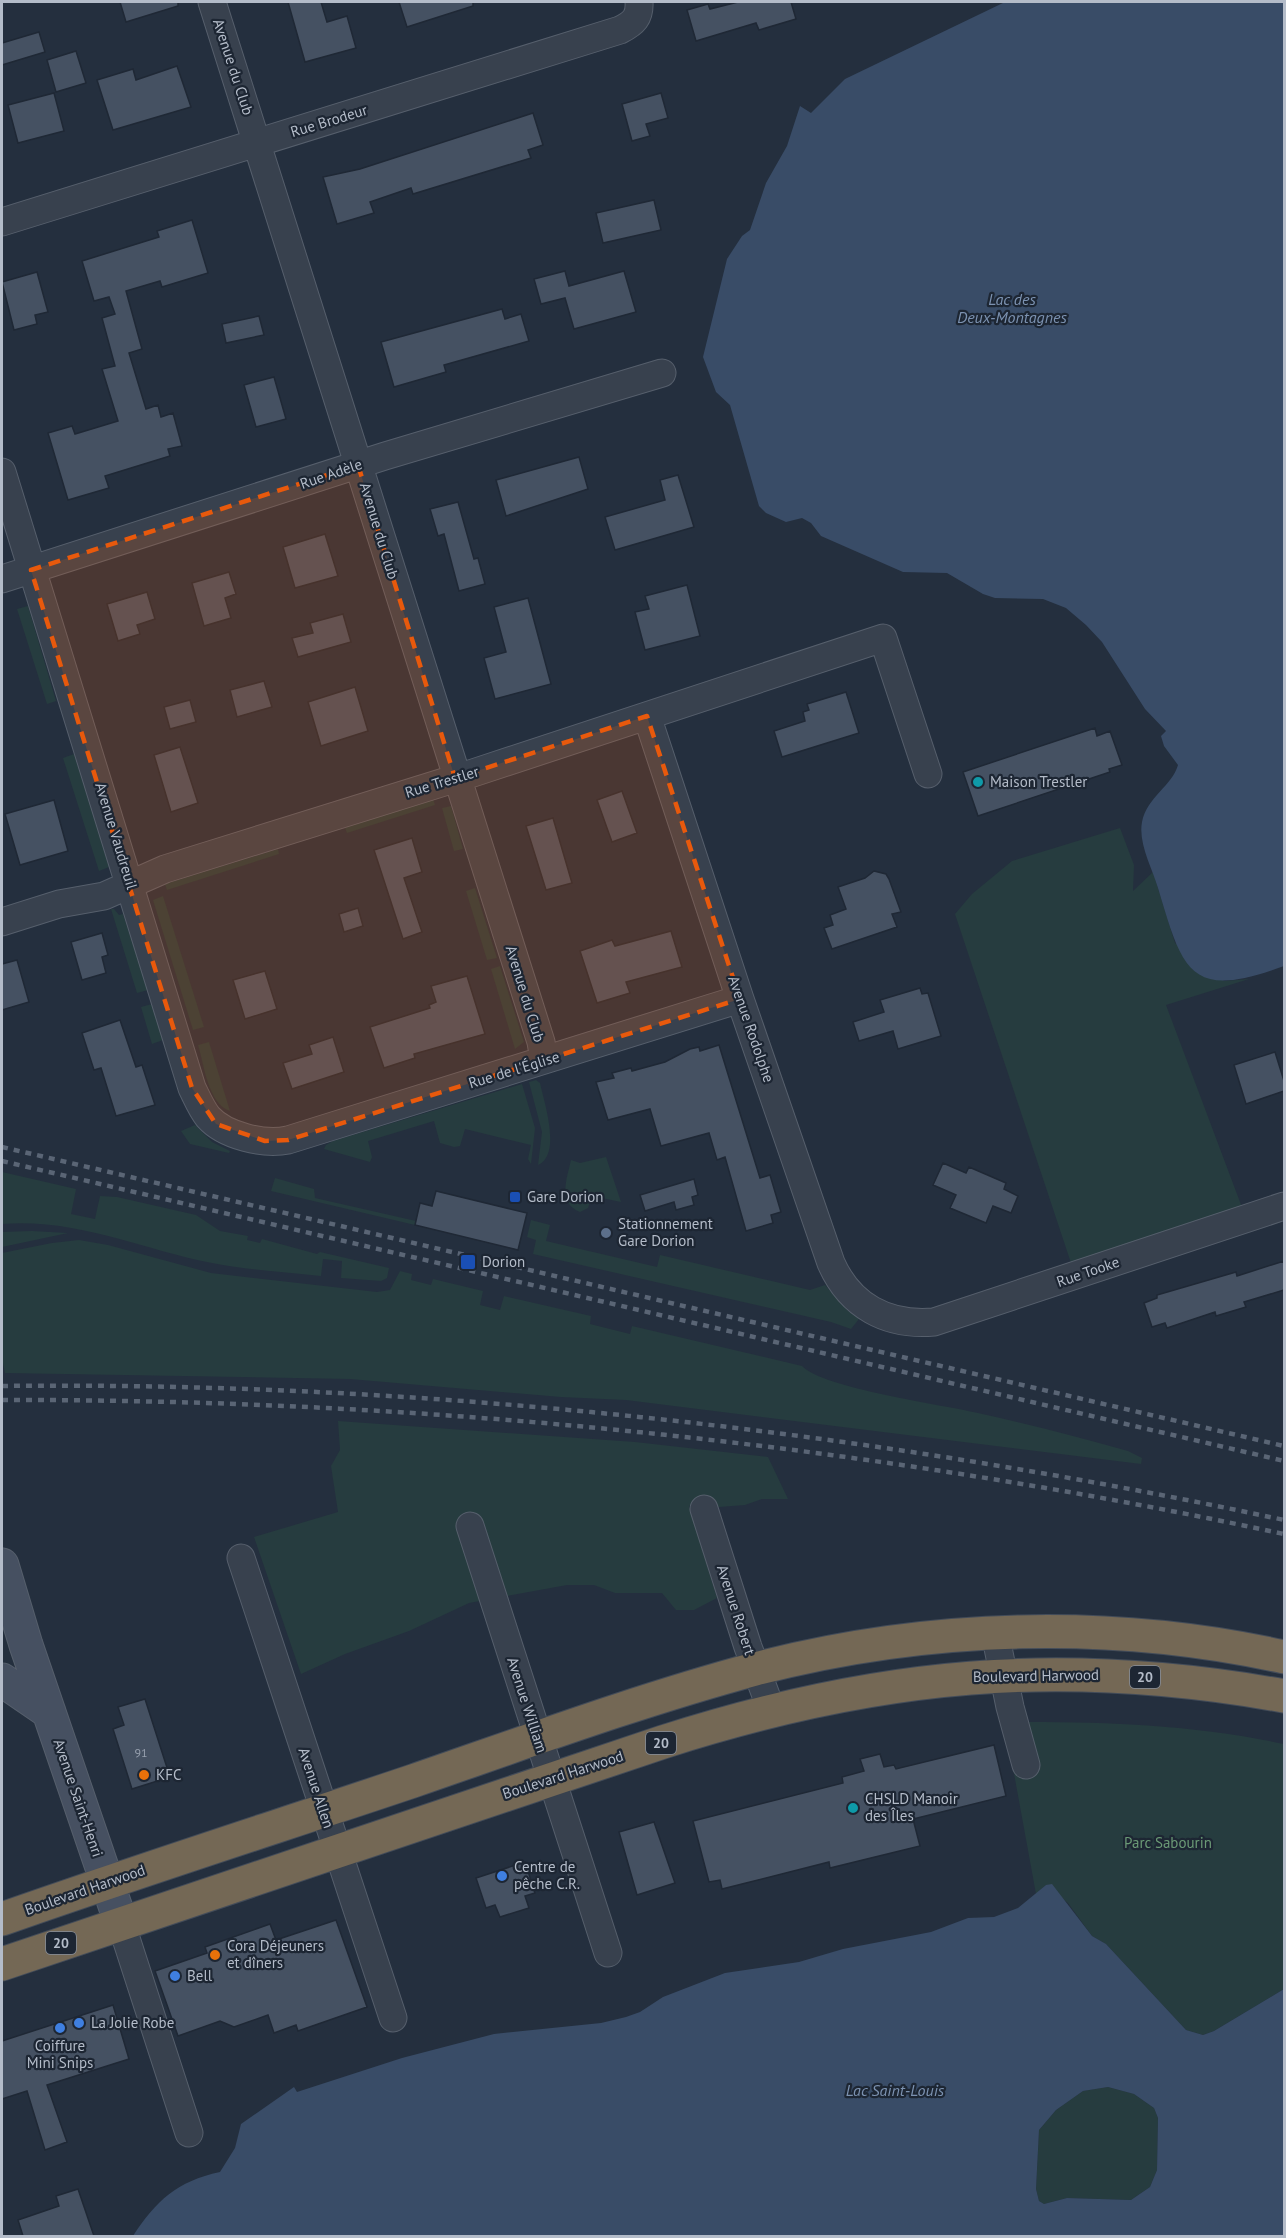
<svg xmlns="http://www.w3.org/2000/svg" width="1286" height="2238" font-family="'PT Sans',sans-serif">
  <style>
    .green { fill: #263c3f }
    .water { fill: #394c67; fill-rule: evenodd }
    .building { fill: #455162; stroke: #1f2835; stroke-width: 1.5 }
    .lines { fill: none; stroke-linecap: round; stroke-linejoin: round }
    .street-casing { stroke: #565f6c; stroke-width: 29 }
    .secondary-casing { stroke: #565f6c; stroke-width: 35 }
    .highway-casing { stroke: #434c59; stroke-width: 35 }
    .street { stroke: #38414e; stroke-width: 27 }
    .secondary { stroke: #465061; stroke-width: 33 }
    .highway { stroke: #746855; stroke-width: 33 }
    .rail { stroke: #5a6575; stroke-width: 4.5; stroke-dasharray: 6 6; stroke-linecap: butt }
    .marked { fill: #e8590c; fill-opacity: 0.2; stroke: #e8590c; stroke-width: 4.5; stroke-dasharray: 12 8; stroke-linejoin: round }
    .culture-dot { fill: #0f9aa8; stroke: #1d2633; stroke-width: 2 }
    .transit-dot { fill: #1a4fb4; stroke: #1d2633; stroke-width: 2 }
    .service-dot { fill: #5c6f8a; stroke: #1d2633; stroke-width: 2 }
    .food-dot { fill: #e8710a; stroke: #1d2633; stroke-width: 2 }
    .shop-dot { fill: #3f7fe0; stroke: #1d2633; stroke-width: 2 }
    .labels { text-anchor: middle; stroke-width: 4.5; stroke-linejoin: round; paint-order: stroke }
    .number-label { font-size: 12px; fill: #98a1af }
    .shield { fill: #1d2633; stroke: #878f9c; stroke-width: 1.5 }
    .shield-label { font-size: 14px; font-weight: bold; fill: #b4bcc9 }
    .street-label { font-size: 15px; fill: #b4bcc9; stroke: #1d2633 }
    .poi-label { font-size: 15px; fill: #b4bcc9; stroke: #1d2633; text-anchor: start }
    .park-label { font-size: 15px; fill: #6b9a76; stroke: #1d2633 }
    .water-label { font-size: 16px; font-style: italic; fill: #7c92b1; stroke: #1d2633 }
  </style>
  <rect width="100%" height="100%" fill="#242f3e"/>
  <path class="green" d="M28,606L56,701L47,704L17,609Z
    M74,754L109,867L99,871L63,758Z
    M433,799L435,805L347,833L345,828Z
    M451,806L463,849L454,851L442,808Z
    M1120,828L1134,865L1133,891L1153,872L1175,943L1224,981L1249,979L1166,1005L1243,1210L1072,1266L955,914L972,894L1012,861Z
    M278,849L279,854L167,890L165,884Z
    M475,888L497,958L487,960L466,891Z
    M163,896L204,1027L193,1030L153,900Z
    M111,909H114L119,915L123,914L148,990L137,993Z
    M500,966L524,1042L515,1049L491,969Z
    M152,1004L163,1040L152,1044L141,1007Z
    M209,1042L230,1111C208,1104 204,1064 198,1045Z
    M536,1080L540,1083C544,1102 562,1154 538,1165L542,1132L529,1082Z
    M522,1084L535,1128L531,1164L528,1159L531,1145L465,1129L460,1146L454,1147L440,1143L434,1121L368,1141L372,1157L370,1162L324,1149L326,1145L333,1141Z
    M195,1125L212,1142L230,1151L229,1153L190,1144L181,1131Z
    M606,1157L621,1202L592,1196L588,1208L580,1212C557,1203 567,1178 571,1160L580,1163Z
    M2,1172L76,1189L71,1214L95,1219L100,1196L117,1197L196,1215L220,1231L248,1236L247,1240L260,1243L262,1239L317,1254L320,1252L389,1268L387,1278L381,1281L341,1278L342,1261L323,1259L321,1276C285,1272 248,1270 212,1263C140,1249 77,1218 2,1224Z
    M275,1178L314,1189L315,1198L416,1221L415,1225L271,1191Z
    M531,1220L550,1225L546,1241L657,1267L660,1255L810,1290L825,1285L847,1310L859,1319L851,1329L831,1322L533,1254L536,1240L527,1237Z
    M32,1231L68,1233L2,1247V1232Z
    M79,1240L108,1245L211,1273L377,1292L390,1290L400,1271L412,1274L411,1280L431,1285L433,1279L483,1291L480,1305L500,1310L504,1296L591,1316L590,1324L630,1334L632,1326L802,1366C822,1388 944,1405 978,1413C1028,1424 1078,1437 1128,1451L1142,1458L1141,1464L626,1400L561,1397L350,1379L5,1373L2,1359V1253L52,1243Z
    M338,1421L635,1442L768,1457L788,1499H762L745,1505L719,1507L702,1501L689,1506L717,1598L694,1610H676L662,1593H615L594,1585H567L469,1603L409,1631L345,1654L301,1674L254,1537L338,1512L331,1466L340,1450Z
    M1028,1722C1115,1722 1200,1726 1284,1744V1989L1214,2031L1203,2035L1186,2030L1106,1944L1092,1936L1068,1903L1046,1885L1036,1894L1013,1768Z
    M1108,2087L1134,2094L1154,2108L1158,2118L1157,2170L1150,2187L1131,2200L1067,2198L1044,2204L1039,2201L1036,2189L1039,2130L1056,2110L1083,2091Z"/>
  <path class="water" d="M1005,2H1284V966C1190,1001 1183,972 1158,888C1152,868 1138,843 1142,822C1147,797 1172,786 1178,765L1164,746L1161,736L1166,731L1145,709L1102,642L1086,625L1066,608L1043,599L995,598L983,594L947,573L903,572L821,536L811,523L802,518L786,522L766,513L759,506L730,405L716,392L703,357L727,259L742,236L750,230L766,183L787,146L800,106L811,113L845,79Z
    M1052,1884L1092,1936L1106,1944L1186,2030L1203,2035L1214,2031L1284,1989V2236H133C156,2201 177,2181 220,2172L235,2148L241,2124L294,2087L297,2092L402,2058L494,2034L601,2023L626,2017L640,2012L663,1997L725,1973L799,1962L843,1949L931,1932L968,1918L994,1917L1018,1908L1046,1885ZM1108,2087L1134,2094L1154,2108L1158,2118L1157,2170L1150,2187L1131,2200L1067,2198L1044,2204L1039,2201L1036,2189L1039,2130L1056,2110L1083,2091Z"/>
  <path class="building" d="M120,2H178V6L126,22Z
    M288,2H321L327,22L347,16L356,48L305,62Z
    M399,2H473V6L407,27Z
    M738,2H791L796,19L759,30L756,23L696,41L687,10L708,4L710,9Z
    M39,32L45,52L2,65V43Z
    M76,51L86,83L56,92L47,60Z
    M177,66L191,107L113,130L97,80L133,69L136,80Z
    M54,93L64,131L18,143L8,105Z
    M661,93L668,118L646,124L650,136L632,141L622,104Z
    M533,113L543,145L528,150L531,158L413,194L411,188L370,202L374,213L337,224L323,177L360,169Z
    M654,200L661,230L603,243L596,213Z
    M192,220L208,273L162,287L160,281L126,291L142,349L129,353L146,409L158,405L161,417L173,413L182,446L168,449L170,456L105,476L109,488L68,500L48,433L72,426L75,434L118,421L102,369L115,366L102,318L115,314L109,297L94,301L82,261L159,237L157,231Z
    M565,271L569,286L624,271L636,312L574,329L565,298L541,304L534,279Z
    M37,272L48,312L35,315L37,324L14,330L2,282Z
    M502,309L505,319L521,314L529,341L444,365L446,372L394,387L381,342Z
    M259,316L264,335L226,343L222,324Z
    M274,377L286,419L256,427L244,385Z
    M579,457L588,489L506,516L496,480Z
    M678,475L694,527L615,550L605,517L665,500L660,480Z
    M458,502L474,559L478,558L485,584L459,591L444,534L438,536L430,509Z
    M325,534L338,576L295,588L283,547Z
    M229,572L236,594L225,598L231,618L204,626L192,583Z
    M687,585L700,636L645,650L635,612L649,609L645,596Z
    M147,592L155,619L137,625L140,634L118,641L107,604Z
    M528,598L551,684L495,699L484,658L506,652L494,607Z
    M343,614L351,642L298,657L292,638L313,633L310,623Z
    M264,681L272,707L237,717L230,690Z
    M355,687L368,731L321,746L308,702Z
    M846,692L859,733L782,757L774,731L805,721L803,712L809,710L807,704Z
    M190,700L196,722L170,729L164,707Z
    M1095,728L1097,736L1110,731L1122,765L1109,769L1110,772L978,816L963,772Z
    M180,747L198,803L171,812L154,755Z
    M622,791L637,833L612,842L597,800Z
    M54,800L68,851L20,865L5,814Z
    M553,818L572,883L546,890L526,826Z
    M412,838L422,872L404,878L422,932L403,939L374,850Z
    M874,871L886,874L889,879L901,912L892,914L897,927L832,949L824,928L833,925L830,915L846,909L838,887L865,878Z
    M358,908L363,926L344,932L339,914Z
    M671,931L682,967L626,982L630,993L597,1003L580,951L612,940L615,946Z
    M102,933L108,955L102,957L106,973L82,980L71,942Z
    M17,960L29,1002L2,1010V964Z
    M265,971L277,1009L245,1019L233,980Z
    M467,976L485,1034L414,1054L415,1058L384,1068L370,1027L430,1008L429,1005L436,1002L431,986Z
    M920,988L922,994L928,993L941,1036L898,1049L893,1031L859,1041L853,1022L884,1012L880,1000Z
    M120,1020L136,1067L142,1065L155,1105L116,1116L101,1068L94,1070L82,1033Z
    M333,1037L344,1072L292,1089L283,1063L312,1054L309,1045Z
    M719,1045L760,1178L770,1175L781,1212L771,1215L773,1223L746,1231L725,1157L717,1160L709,1133L661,1146L650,1109L608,1120L596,1082L614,1078L612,1073L631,1068L632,1071L665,1062L690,1049L699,1047L700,1051Z
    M1275,1052L1284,1081V1091L1246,1104L1234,1065Z
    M943,1163L966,1173L969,1167L1006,1183L1004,1189L1018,1196L1011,1213L993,1206L986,1223L950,1208L956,1195L933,1185Z
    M694,1179L698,1195L692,1197L694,1205L676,1210L674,1202L645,1211L640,1195Z
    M436,1191L527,1213L518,1250L415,1225L420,1203L432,1206Z
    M1284,1261V1290L1244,1302L1246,1307L1216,1316L1215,1312L1167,1328L1165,1323L1152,1327L1144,1303L1157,1298V1295L1236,1272L1237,1276Z
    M145,1699L170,1777L132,1789L113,1729L124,1725L118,1707Z
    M994,1745L1006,1796L913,1819L920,1846L830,1868L829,1862L722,1889L720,1880L709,1882L693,1821L843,1783L842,1777L864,1771L860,1759L880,1754L884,1767L894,1765L896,1769Z
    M654,1822L675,1883L637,1895L619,1832Z
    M525,1862L535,1893L525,1896L529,1908L500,1917L495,1905L486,1908L476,1878Z
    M336,1920L367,2007L298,2031L296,2025L274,2033L268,2015L234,2027L220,2021L178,2036L155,1971L207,1953L205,1947L270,1924L276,1940Z
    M113,2005L129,2059L47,2085L67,2142L45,2150L27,2091L2,2099V2041Z
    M78,2189L94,2236H23L18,2220L59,2206L56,2196Z"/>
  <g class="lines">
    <g class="street-casing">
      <path id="street" d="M212,2L541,1042L544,1060
        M2,222L620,30C634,23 640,17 639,2
        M2,472L192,1088C197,1098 201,1108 208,1117C225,1136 264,1145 288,1140L740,999
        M2,579L385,456L662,373
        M647,716L740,999L831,1263C850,1306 887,1326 934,1322L1284,1206
        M2,922L59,904L104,896L165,869L473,773L883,638L928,774
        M704,1509L748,1647L771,1709
        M470,1526L608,1953
        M241,1558L393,2018
        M995,1633L1010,1707L1026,1765
        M121,1923L189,2133"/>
    </g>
    <g class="secondary-casing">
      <path id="secondary" d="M2,1565L26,1645L121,1923
        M2,1680L49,1712"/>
    </g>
    <g class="highway-casing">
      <path id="highway" d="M2,1919C138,1871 276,1827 413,1781C526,1742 640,1700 755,1669C927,1624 1112,1619 1284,1657
        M2,1964L663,1742C878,1673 1061,1656 1284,1696"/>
    </g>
    <use href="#street" class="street"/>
    <use href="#secondary" class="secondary"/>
    <use href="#highway" class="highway"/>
    <path class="rail" d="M2,1147L1284,1446
      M2,1161L1284,1461
      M2,1386C428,1381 868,1431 1284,1520
      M2,1400C431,1399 864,1444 1284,1534"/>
  </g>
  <path class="marked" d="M358,465L455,778L647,716L740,999L288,1140L265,1141L216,1124L192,1088L31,570Z"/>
  <g class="culture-dot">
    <circle cx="978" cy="782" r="6"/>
    <circle cx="853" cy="1808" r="6"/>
  </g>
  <g class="transit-dot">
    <rect x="509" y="1191" width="12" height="12" rx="3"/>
    <rect x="460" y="1254" width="16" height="16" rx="3"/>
  </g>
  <circle class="service-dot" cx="606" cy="1233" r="6"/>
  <g class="food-dot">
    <circle cx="144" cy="1775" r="6"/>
    <circle cx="215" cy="1955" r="6"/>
  </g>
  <g class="shop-dot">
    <circle cx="502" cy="1876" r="6"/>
    <circle cx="175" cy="1976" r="6"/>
    <circle cx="79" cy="2023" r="6"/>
    <circle cx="60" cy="2028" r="6"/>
  </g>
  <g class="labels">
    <g class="number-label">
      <text x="141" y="1757">91</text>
    </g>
    <g class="shield">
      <rect x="1130" y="1666" width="30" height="22" rx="4.5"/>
      <rect x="646" y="1732" width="30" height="22" rx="4.5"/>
      <rect x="46" y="1932" width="30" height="22" rx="4.5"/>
    </g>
    <g class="shield-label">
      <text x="1145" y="1682">20</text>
      <text x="661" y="1748">20</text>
      <text x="61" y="1948">20</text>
    </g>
    <g class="street-label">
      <text transform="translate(233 67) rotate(72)" y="5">Avenue du Club</text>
      <text transform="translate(329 121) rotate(-17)" y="5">Rue Brodeur</text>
      <text transform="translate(331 474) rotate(-19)" y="5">Rue Adèle</text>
      <text transform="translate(379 531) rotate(73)" y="5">Avenue du Club</text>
      <text transform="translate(442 782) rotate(-17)" y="5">Rue Trestler</text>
      <text transform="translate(116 836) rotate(73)" y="5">Avenue Vaudreuil</text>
      <text transform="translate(525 994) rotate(73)" y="5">Avenue du Club</text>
      <text transform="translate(751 1029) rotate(71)" y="5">Avenue Rodolphe</text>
      <text transform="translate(514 1070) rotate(-17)" y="5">Rue de l'Église</text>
      <text transform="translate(1088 1272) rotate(-19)" y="5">Rue Tooke</text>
      <text transform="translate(736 1610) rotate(72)" y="5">Avenue Robert</text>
      <text transform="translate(1036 1676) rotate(-1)" y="5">Boulevard Harwood</text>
      <text transform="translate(527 1705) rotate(72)" y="5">Avenue William</text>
      <text transform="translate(563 1775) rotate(-18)" y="5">Boulevard Harwood</text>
      <text transform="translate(316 1788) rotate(72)" y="5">Avenue Allen</text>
      <text transform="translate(78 1798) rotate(71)" y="5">Avenue Saint-Henri</text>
      <text transform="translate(85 1890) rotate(-19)" y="5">Boulevard Harwood</text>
    </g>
    <g class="poi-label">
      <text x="990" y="787">Maison Trestler</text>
      <text x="527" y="1202">Gare Dorion</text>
      <text x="618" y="1229">Stationnement<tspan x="618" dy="17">Gare Dorion</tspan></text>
      <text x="482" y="1267">Dorion</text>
      <text x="156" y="1780">KFC</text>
      <text x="865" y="1804">CHSLD Manoir<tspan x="865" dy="17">des Îles</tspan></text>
      <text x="514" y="1872">Centre de<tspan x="514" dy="17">pêche C.R.</tspan></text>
      <text x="227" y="1951">Cora Déjeuners<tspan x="227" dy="17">et dîners</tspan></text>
      <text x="187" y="1981">Bell</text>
      <text x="91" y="2028">La Jolie Robe</text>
      <text x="60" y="2051" text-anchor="middle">Coiffure<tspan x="60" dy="17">Mini Snips</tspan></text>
    </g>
    <g class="park-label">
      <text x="1168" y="1848">Parc Sabourin</text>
    </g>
    <g class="water-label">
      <text x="1012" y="305">Lac des<tspan x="1012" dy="18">Deux-Montagnes</tspan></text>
      <text x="895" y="2096">Lac Saint-Louis</text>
    </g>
  </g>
  <rect width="1286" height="2238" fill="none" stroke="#b4bcc9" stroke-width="6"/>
</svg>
